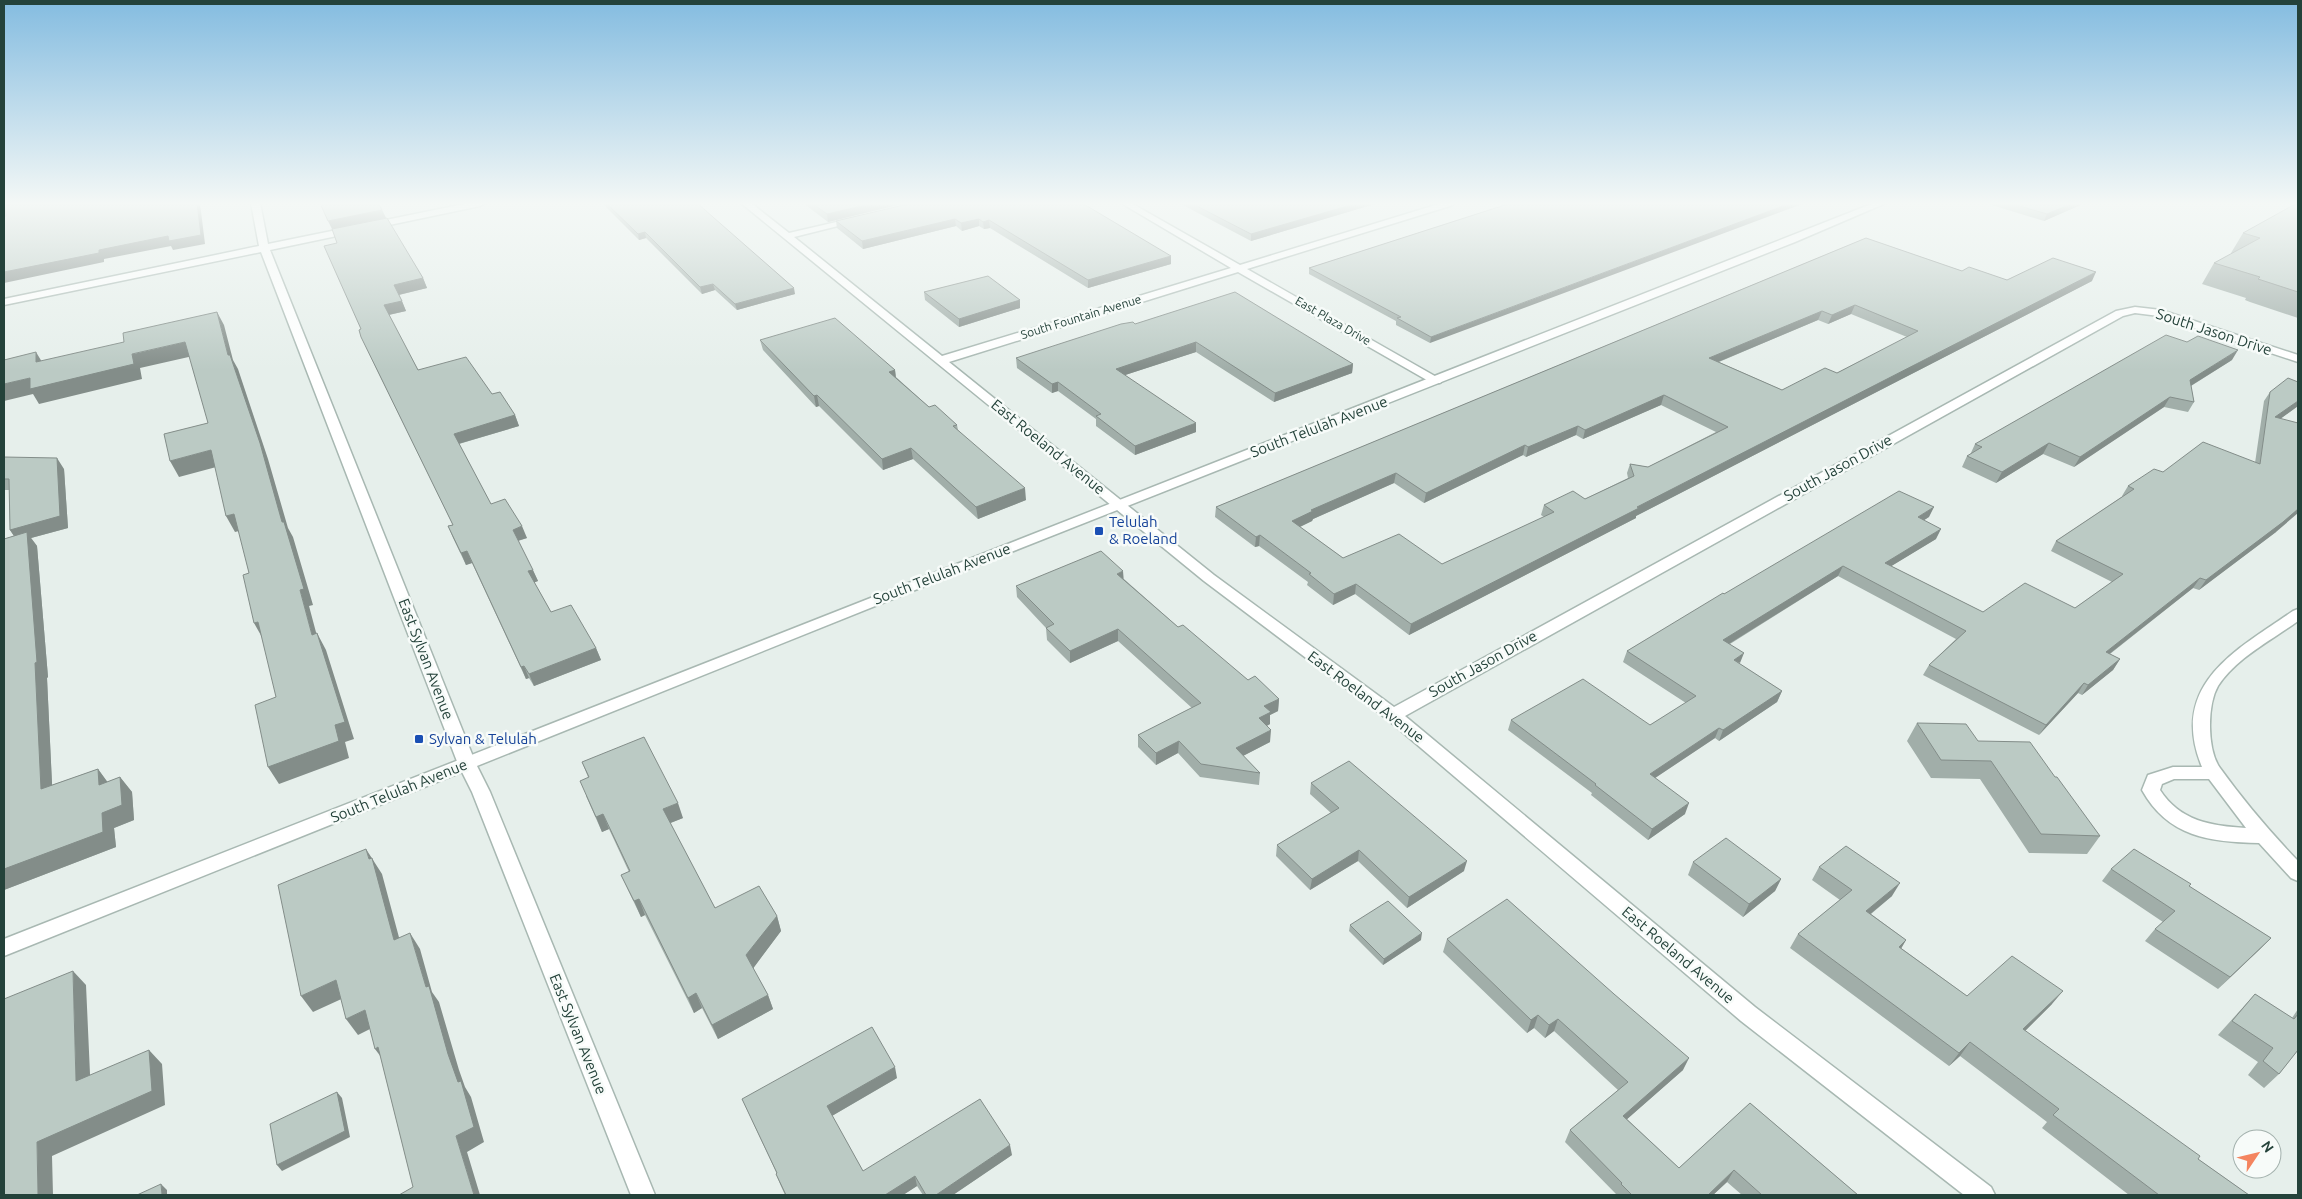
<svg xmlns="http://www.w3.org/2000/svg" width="2302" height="1199" font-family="Ubuntu,sans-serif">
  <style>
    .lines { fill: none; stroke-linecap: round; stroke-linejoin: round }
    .minor-casing { stroke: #a8b8b2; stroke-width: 3 }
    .tertiary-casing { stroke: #a8b8b2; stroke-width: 3 }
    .minor { fill: #fff; fill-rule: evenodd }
    .tertiary { fill: #fff; fill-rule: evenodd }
    .wall { fill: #a1aea9; fill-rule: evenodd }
    .shaded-wall { fill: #838d89 }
    .building { fill: #bbcac4; stroke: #838d89; fill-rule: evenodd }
    .transit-dot { fill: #1a4fb4; stroke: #f7fbf9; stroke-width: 2 }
    .labels { text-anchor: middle; stroke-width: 5; stroke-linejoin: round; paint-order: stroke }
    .far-street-label { font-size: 12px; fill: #24423a; stroke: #f7fbf9 }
    .street-label { font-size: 15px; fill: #24423a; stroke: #f7fbf9 }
    .transit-label { font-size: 15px; fill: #164399; stroke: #f7fbf9; text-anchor: start }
  </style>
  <rect width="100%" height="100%" fill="#e6efeb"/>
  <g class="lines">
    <g class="minor-casing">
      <path id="minor" d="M32,203H51L46,206L4,213V207Z
        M251,203H260L268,244L469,203H485L480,206L270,250L476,764L490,792L655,1195H631L472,792L458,764L261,252L4,305V299L259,246Z
        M741,203H751L789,233L858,217V221L794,237L942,356L1231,268L1121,203H1131L1240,265L1442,203H1454L1453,205L1247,269L1440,379L1442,381L1440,383H1432L1238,272L949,362L1214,575L1394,707L2116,311L2135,307L2161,310L2298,355V362L2159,316L2135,313L2123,316L1405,716L1755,1007L1991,1187L1995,1195H1964L1741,1021L1387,719L1204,581Z
        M2298,609V621C2272,640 2236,658 2218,686C2207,705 2207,750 2220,768C2243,800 2270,832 2298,861V881L2291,878L2259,843C2210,842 2168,837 2142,790L2148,775L2173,767H2202C2168,685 2236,650 2293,611ZM2174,779H2209L2246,828C2211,826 2180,821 2160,790L2162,784Z"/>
    </g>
    <g class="tertiary-casing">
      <path id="tertiary" d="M1874,203H1886L1795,242L910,592L4,956V939Z"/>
    </g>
    <use href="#minor" class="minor"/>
    <use href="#tertiary" class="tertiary"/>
  </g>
  <path class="wall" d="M602,203H697L795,294L737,310L715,290L702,294L646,238L639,240Z
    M803,203H906L828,222Z
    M1082,203L1171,264L1088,288L990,228L984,229L979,226L962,231L956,226L863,249L837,228L836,221Z
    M1179,203H1378L1251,241Z
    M1511,203L1430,343L1396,325V321L1309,274V268Z
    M1985,203H2085L2044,221Z
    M2298,203V318L2250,302L2245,300L2246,298L2202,284L2214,263L2232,254L2231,253L2243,233Z
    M382,210L386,218L423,278L427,288L399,295L406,311L389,315L418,370L492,394L515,415L519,426L459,444L491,504L527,538L518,541L538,581L534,582L551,612L596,648L601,660L534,686L529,678L526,679L472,563L466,565L453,538L448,526L453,525L361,337V329L337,243L332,229Z
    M1866,238L1962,271L2007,280L2092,281L1636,516V518L1409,635L1355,594L1333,605L1307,585L1308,582L1259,546L1255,547L1215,517L1216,507ZM1851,314L1907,337L1837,373L1782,390L1719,362L1818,320L1828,324ZM1661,405L1716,432L1648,467L1630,464L1627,473L1628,478L1585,499L1544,505L1541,515L1544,517L1442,564L1343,558L1300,527L1312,521L1313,519L1394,483L1424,503L1523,455L1526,457L1576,435L1583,439Z
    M924,292L1020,300V308L959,327L925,300Z
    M1135,324L1353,364L1352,373L1274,402L1196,352L1125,375L1196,432L1135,455L1096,426V419L1058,391L1052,393L1017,368L1016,358Z
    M760,340L895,370L896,377L929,407L957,425L958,430L1026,500L978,519L913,459L883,470L819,406L816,407L763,350Z
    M2232,360L2191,386L2194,402L2188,412L2164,407L2074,467L2043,454L1996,483L1962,467L1967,456L1970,455L1975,444Z
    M2270,392L2298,406L2280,419L2276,532L2199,590L2193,588L2110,654L2120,659L2113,670L2082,695L2078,693L2039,735L1923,675L1929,665L1956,639L1838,576L1730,644L1740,664L1782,691L1777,702L1719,741L1715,738L1655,778L1685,814L1648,840L1591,795L1592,793L1508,730L1511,720L1650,725L1686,703L1623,662L1627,651L1724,594L1929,517L1924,520L1936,539L1891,566L1983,612L2075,608L2112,582L2051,551L2056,541L2123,496H2122L2128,486L2163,472L2255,463L2264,401Z
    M4,457L64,469L68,528L31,538L37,546L48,677L47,678L52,785L98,769L107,782L120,777L132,792L134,820L114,828L116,847L4,890V539L14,536L10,530L9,490H4Z
    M1124,579L1178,627L1248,680L1279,699L1278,711L1270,715V724L1267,726L1270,742L1243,756L1260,773L1259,785L1200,777L1178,753L1156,765L1138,747V735L1192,708L1118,641L1070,663L1047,640L1046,628L1017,597L1016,586Z
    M1917,723L1978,741L2055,777L2100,836L2087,854L2029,853L1980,779L1931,778L1907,741Z
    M582,762L683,818L670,823L715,908L777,916L781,931L753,968L768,995L773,1009L718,1039L702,1008L694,1013L645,915L641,917L628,890L621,875L629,872L609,829L602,832L586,796L588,777Z
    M1311,783L1464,871L1407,908L1358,861L1310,890L1276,856L1277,845L1331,813L1310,794Z
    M1693,862L1781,879L1775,891L1743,917L1688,875Z
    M1819,867L1892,896L1871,914L1906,940L1901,948L1967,996L2052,1004L2025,1031L2198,1159L2249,1195H2129L2042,1128L2047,1122L1960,1056L1949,1066L1790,948L1798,934L1840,900L1812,880Z
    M2111,869L2190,887L2271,938L2259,950L2218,989L2145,941L2155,929L2163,922L2102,881Z
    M1350,925L1421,940L1383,965L1349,931Z
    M1447,939L1683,1070L1627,1119L1679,1168L1750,1103L1858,1195H1742L1727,1182L1713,1195H1615L1616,1194L1565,1142L1570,1130L1618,1090L1554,1031L1545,1038L1534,1028L1527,1033L1443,952Z
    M2255,994L2292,1018L2298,1009V1050L2279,1074L2264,1088L2248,1075L2258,1062L2218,1035Z
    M897,1078L832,1116L863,1171L1012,1155L953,1195H923L917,1186L903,1195H785L780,1184L776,1174H777L742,1099Z"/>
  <path class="shaded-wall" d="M197,203H200L205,244L173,250L171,246L104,259V262L4,283V272L99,250Z
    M875,203H906L828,222L827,214Z
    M1358,203H1378L1251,241V234Z
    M1791,203H1805L1430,343L1431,337Z
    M2073,203H2085L2044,221L2047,214Z
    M382,210L386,218L332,229L328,221Z
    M955,219L956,226L863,249L862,241Z
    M979,219V226L962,231L961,223Z
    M989,220L990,228L984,229L983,222Z
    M645,232L646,238L639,240L638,234Z
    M1171,256V264L1088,288V280Z
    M2096,272L2092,281L1636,516V518L1409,635L1411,624L1637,507Z
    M423,278L427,288L398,295L394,285Z
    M713,284L715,290L702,294L700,287Z
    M794,288L795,294L737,310L735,304Z
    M1020,300V308L959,327V319Z
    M402,301L406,311L388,315L384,305Z
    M1855,305L1851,314L1828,324L1832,315Z
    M1822,311L1818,320L1706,367L1709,358Z
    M217,312L224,325L233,360L238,369L268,459L288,528L293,537L313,605L309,606L321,651L312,635L282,522L228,355Z
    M185,342L193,356L140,368L142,379L39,404L33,394L4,401V384Z
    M1196,342V352L1116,378V369Z
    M2238,350L2232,360L2184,390L2190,380Z
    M36,352L45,367L36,362Z
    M1353,364L1352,373L1274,402L1275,393Z
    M895,370L896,380L889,372Z
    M1058,382V391L1052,393V384Z
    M817,395L819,406L816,407L814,396Z
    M1664,395L1661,405L1583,439L1585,430Z
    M2170,397L2164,407L2074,467L2080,457Z
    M2298,401V406L2269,427L2275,417Z
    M515,415L519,426L458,444L454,434Z
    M1196,423V432L1135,455V446Z
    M1578,426L1576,435L1526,457L1528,447Z
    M2049,443L2043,454L1996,483L2002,472Z
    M1525,445L1523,455L1424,503L1426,493Z
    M911,448L913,459L883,470L882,459Z
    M211,450L220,466L179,477L170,461Z
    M57,458L64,469L68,528L31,538L37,546L48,677L47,678L53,804L41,789L18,542L10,530Z
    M1396,473L1394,483L1313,519L1312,521L1291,531L1292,521L1311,510Z
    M1025,488L1026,500L978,519L976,507Z
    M1934,507L1929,517L1913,527L1918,517Z
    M2298,509V513L2276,532L2199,590L2206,580Z
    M234,514L243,530L235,532L226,516Z
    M522,526L527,538L517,541L513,530Z
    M1941,529L1936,539L1880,573L1885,563Z
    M1260,535L1259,546L1255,547L1256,537Z
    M467,551L472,563L466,565L461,553Z
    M1843,566L1838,576L1719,650L1723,640Z
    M533,570L538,581L533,583L528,571Z
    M1123,571L1124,583L1117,574Z
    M2200,578L2193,588L2099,662L2106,652Z
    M1356,584L1355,594L1333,605L1334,594Z
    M258,622L263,639L254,623Z
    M1118,629V641L1070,663V651Z
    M317,633L326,650L354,739L345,742L349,758L279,784L268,767L335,725Z
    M596,648L601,660L534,686L529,674Z
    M1744,653L1740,663L1734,660Z
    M2120,659L2113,670L2082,695L2088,685Z
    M524,666L529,678L526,679L521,667Z
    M2084,683L2078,693L2039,735L2046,725Z
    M1782,691L1777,702L1719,741L1723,730Z
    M1279,699L1278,711L1270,715V724L1258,730L1259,718L1264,706Z
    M1719,728L1715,738L1646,784L1650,774Z
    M1271,730L1270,742L1235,760L1236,748Z
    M1179,741L1178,753L1156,765V753Z
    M98,769L109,784L99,785Z
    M120,777L132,792L134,820L114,828L116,847L4,890V869L102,813Z
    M678,803L683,818L668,824L663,809Z
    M1689,803L1685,814L1648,840L1652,829Z
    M603,814L609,829L602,832L596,817Z
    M366,849L382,874L404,956L394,940Z
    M1359,850L1358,861L1310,890L1312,879Z
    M1467,861L1464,871L1407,908L1409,897Z
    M1781,879L1775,891L1743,917L1749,904Z
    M1900,883L1892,896L1858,924L1866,911Z
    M639,899L645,915L641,917L634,901Z
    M777,916L781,931L752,970L746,955Z
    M410,933L420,949L432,992L439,1002L459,1070L465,1087L471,1097L484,1142L467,1152L480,1195H474L456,1136L426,987Z
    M1422,933L1421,940L1383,965L1384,959Z
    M2271,938L2259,950L2218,989L2230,977Z
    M1906,940L1898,954L1899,947Z
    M73,971L86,985L91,1096L76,1081Z
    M336,980L348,996L313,1012L301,996Z
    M2063,991L2052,1004L2013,1043L2023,1029Z
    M696,993L702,1008L694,1013L688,998Z
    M768,995L773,1009L718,1039L712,1025Z
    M365,1010L376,1026L358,1035L346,1019Z
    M1538,1015L1534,1028L1527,1033L1531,1020Z
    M1558,1019L1554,1031L1545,1038L1549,1025Z
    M1970,1042L1960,1056L1949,1066L1959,1053Z
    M378,1047L387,1065L375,1049Z
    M149,1050L162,1064L165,1105L52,1156L53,1195H38L37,1142Z
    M1689,1058L1683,1070L1617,1128L1623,1116Z
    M895,1067L897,1078L830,1117L827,1106Z
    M337,1092L342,1098L350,1137L282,1171L277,1165Z
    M1010,1145L1012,1155L953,1195H936Z
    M1734,1170L1727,1182L1713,1195H1708Z
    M915,1176L917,1186L903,1195H885Z
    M161,1184L167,1190V1195H162Z"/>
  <path class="building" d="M19,203H197L201,235L169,241L168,236L99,250V253L4,272V216H6L5,205Z
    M320,203H378L382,210L328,221Z
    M606,203H697L794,288L735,304L713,284L700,287L645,232L638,234Z
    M812,203H875L827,214Z
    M912,203H1082L1171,256L1088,280L989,220L983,222L979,219L961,223L955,219L862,241L836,221Z
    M1191,203H1358L1251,234Z
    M1511,203H1791L1431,337L1397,318L1401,317L1309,268Z
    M2009,203H2073L2047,214Z
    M2297,203H2298V292L2258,279L2260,277L2214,263L2260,238L2243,233Z
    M387,218L423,278L394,285L402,301L384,305L418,370L466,357L492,394L500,392L515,415L454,434L491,504L505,499L522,526L513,530L533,570L528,571L551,612L571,605L596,648L529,674L524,666L521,667L467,551L461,553L448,526L453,525L361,337L359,330L361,329L324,246L337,243L332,229Z
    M1866,238L1962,271L1969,267L2007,280L2053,258L2096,272L1637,507L1639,508L1411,624L1356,584L1334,594L1309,574L1311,573L1260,535L1256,537L1216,507ZM1855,305L1918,331L1837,373L1825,368L1782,390L1709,358L1822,311L1832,315ZM1664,395L1728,427L1648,467L1630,464L1634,476L1585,499L1573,491L1544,505L1554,512L1442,564L1399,534L1343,558L1292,521L1313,511L1311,510L1396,473L1426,493L1525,445L1528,447L1578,426L1585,430Z
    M988,276L1020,300L959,319L924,292Z
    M1235,292L1353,364L1275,393L1196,342L1116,369L1196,423L1135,446L1096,416L1101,414L1058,382L1052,384L1016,358L1121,324L1133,322L1135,324Z
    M217,312L228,355H230L260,443L282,522H284L304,589L300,590L312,635L317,633L345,722L335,725L339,741L268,767L255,705L276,697L258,622L254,623L243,575L249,573L234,514L226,516L211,450L170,461L164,434L208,423L185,342L132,354L134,364L30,389V378L4,384V360L36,352V362L124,342L123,333Z
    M835,318L895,370L889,372L929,407L935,405L957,425L953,426L1025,488L976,507L911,448L882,459L817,395L814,396L760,340Z
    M2166,335L2187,342L2198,336L2238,350L2190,380L2194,402L2170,397L2080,457L2049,443L2002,472L1967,456L1982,447L1975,444Z
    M2288,378L2298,382V401L2275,417L2298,423V509L2283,522L2206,580L2200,578L2106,652L2120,659L2088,685L2084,683L2046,725L1929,665L1966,631L1843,566L1723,640L1744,653L1734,660L1782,691L1723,730L1719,728L1650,774L1689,803L1652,829L1595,785L1596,784L1511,720L1583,679L1650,725L1696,696L1627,651L1723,593L1724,594L1899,491L1934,507L1918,517L1941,529L1885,563L1983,612L2025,583L2075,608L2123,574L2056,541L2134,489L2128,486L2154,469L2163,472L2203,442L2260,464L2270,392Z
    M4,457L57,458L60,516L10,530L9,479H4Z
    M27,532L37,662L35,663L41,789L98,769L99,785L120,777L122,805L102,813L103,832L4,869V539Z
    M1101,551L1123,571L1117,574L1178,627L1183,625L1248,680L1255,676L1279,699L1264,706L1271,712L1259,718L1271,730L1236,748L1260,773L1201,764L1179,741L1156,753L1138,735L1201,703L1118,629L1070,651L1046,628L1054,624L1016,586Z
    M1917,723L1966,724L1978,741L2030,742L2055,777H2057L2100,836L2041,834L1991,761L1941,760Z
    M644,737L678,803L663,809L715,908L759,886L777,916L746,955L768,995L712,1025L696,993L688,998L639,899L634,901L621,875L630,871L603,814L596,817L580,781L589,777L582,762Z
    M1349,761L1467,861L1409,897L1359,850L1312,879L1277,845L1339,808L1311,783Z
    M1726,838L1781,879L1749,904L1693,862Z
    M1846,846L1900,883L1866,911L1906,940L1899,947L1967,996L2012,956L2063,991L2023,1029L2200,1156L2198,1159L2249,1195H2159L2053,1115L2059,1109L1970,1042L1959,1053L1798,934L1852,890L1819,867Z
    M366,849L369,859L372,858L394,940L410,933L426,987L429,986L448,1054L458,1082L461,1081L474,1127L456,1136L474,1195H399L413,1187L378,1047L375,1049L365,1010L346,1019L336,980L301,996L278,885Z
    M2134,849L2191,884L2189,886L2271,938L2230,977L2155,929L2175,911L2111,869Z
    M1507,899L1614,994L1689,1058L1623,1116L1679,1168L1750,1103L1858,1195H1762L1734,1170L1708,1195H1632L1621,1184L1622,1183L1570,1130L1628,1082L1558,1019L1549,1025L1538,1015L1531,1020L1447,939Z
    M1388,901L1422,933L1384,959L1350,925Z
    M73,971L76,1081L149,1050L152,1091L37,1142L38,1195H4V999Z
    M2255,994L2294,1019L2298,1014V1050L2279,1074L2263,1061L2273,1048L2232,1021Z
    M872,1027L895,1067L827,1106L863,1171L980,1099L1010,1145L936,1195H926L915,1176L885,1195H786L776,1174L777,1173L742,1099Z
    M337,1092L345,1131L277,1165L270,1124Z
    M161,1184L162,1195H137Z"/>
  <linearGradient id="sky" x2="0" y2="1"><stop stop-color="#84bce0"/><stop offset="0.55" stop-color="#f4f8f6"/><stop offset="1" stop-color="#f4f8f6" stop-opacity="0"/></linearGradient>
  <rect width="2302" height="370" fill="url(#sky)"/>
  <g class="transit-dot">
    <rect x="1094" y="526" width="10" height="10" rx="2.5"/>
    <rect x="414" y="734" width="10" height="10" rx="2.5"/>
  </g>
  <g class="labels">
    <g class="far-street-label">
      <text transform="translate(1081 317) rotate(-17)" y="4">South Fountain Avenue</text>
      <text transform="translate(1333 321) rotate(30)" y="4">East Plaza Drive</text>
    </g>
    <g class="street-label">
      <text transform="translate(2214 332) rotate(18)" y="5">South Jason Drive</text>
      <text transform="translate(1319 427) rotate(-21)" y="5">South Telulah Avenue</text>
      <text transform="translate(1048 447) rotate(39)" y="5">East Roeland Avenue</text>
      <text transform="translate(1838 468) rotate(-29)" y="5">South Jason Drive</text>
      <text transform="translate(942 574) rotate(-21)" y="5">South Telulah Avenue</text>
      <text transform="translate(426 659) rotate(69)" y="5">East Sylvan Avenue</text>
      <text transform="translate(1483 664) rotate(-29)" y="5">South Jason Drive</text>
      <text transform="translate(1366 697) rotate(37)" y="5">East Roeland Avenue</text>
      <text transform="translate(399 791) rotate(-22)" y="5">South Telulah Avenue</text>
      <text transform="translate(1678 955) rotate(40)" y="5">East Roeland Avenue</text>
      <text transform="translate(578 1034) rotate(68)" y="5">East Sylvan Avenue</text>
    </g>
    <g class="transit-label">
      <text x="1109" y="527">Telulah<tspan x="1109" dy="17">&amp; Roeland</tspan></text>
      <text x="429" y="744">Sylvan &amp; Telulah</text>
    </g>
  </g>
  <rect width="2302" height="1199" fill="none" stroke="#24423a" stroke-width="10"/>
  <g transform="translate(2257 1154) rotate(55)"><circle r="24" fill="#f7fbf9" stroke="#a3b1ad"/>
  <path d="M0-4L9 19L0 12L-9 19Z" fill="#f4845f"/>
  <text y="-8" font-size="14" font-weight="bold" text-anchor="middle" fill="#24423a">N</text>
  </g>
</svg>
